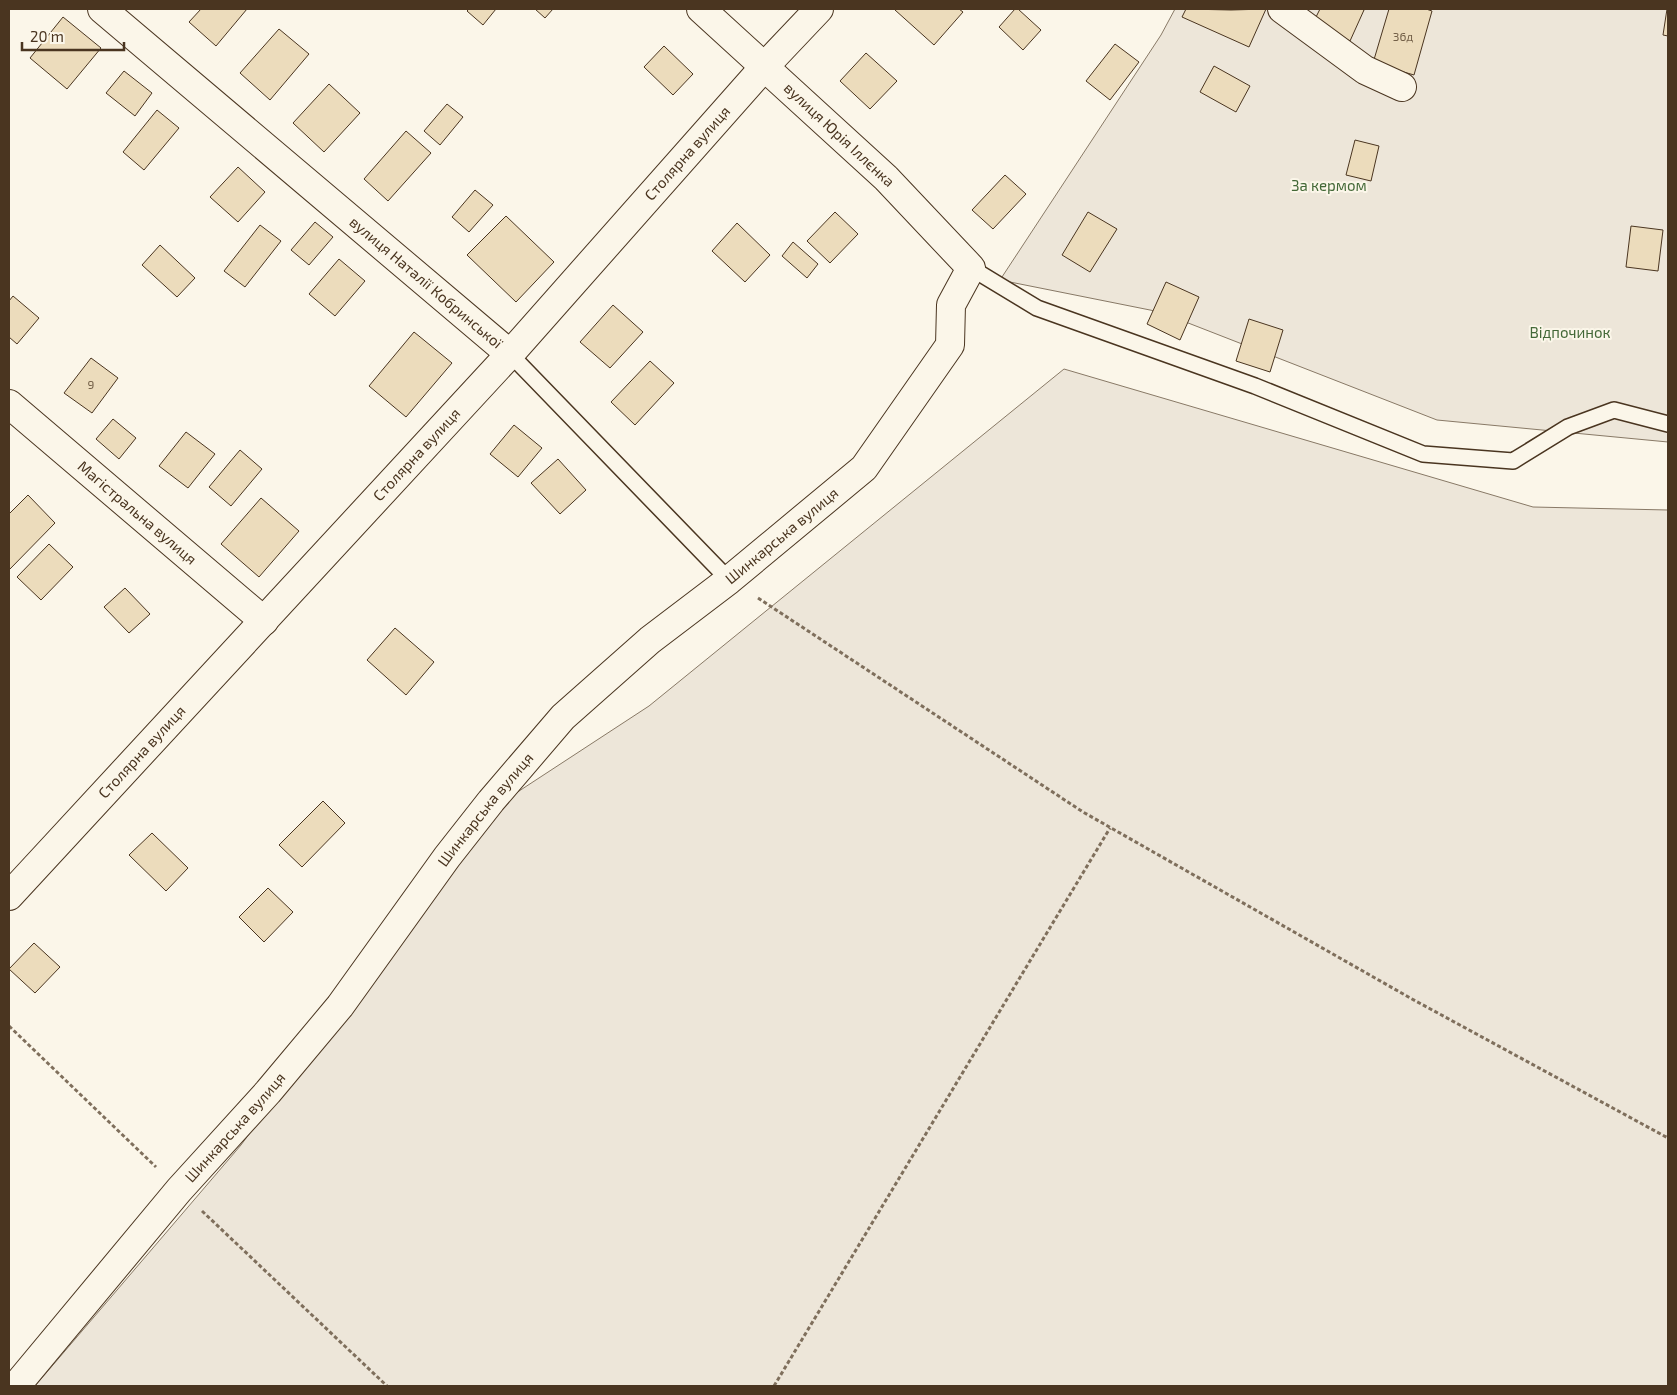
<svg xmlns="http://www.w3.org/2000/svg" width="1677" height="1395" font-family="'Exo 2',sans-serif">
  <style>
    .green { fill: #ede6d9; stroke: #887966 }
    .building { fill: #ecdcbc; stroke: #4a3520 }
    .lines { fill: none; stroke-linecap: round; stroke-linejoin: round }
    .lane-casing { stroke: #4a3520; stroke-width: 18 }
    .street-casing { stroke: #4a3520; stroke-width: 30 }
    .path { stroke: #7f6f5c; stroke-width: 3; stroke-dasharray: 4 2.5; stroke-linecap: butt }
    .lane { stroke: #fbf6e9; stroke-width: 15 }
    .street { stroke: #fbf6e9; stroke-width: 28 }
    .labels { text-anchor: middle; stroke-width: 4; stroke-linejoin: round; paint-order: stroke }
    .number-label { font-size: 12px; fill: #725f47 }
    .street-label { font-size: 15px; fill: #4a3520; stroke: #fbf6e9 }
    .park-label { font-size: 15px; fill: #436837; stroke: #fbf6e9 }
  </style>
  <rect width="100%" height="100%" fill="#fbf6e9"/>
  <path class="green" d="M1175,9H1668V442L1437,420L1160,312L1000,280L1161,35Z
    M1064,369L1533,507L1668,510V1386H35L241,1145L487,812L649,706Z"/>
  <path class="building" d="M201,9H247L216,46L189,22Z
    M469,9H496L483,25L467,11Z
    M535,9H553L545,18Z
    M897,9H959L963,12L934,45L895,10Z
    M1015,9H1018L1041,30L1023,50L999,27Z
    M1186,9L1231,10L1266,9L1249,47L1182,17Z
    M1320,9H1361L1364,10L1350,41L1313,23Z
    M1389,9H1426L1432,11L1414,75L1373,63Z
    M1667,9H1668V36L1663,35Z
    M63,17L101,48L67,89L30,58Z
    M279,29L309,54L270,100L240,73Z
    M1115,44L1139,62L1110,100L1086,81Z
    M664,46L693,74L673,95L644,67Z
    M866,53L897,81L870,109L840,81Z
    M1214,66L1250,86L1236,112L1200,92Z
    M124,71L152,93L135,116L106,93Z
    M329,84L360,113L324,152L293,123Z
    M447,104L463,117L440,145L424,131Z
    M157,110L179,128L144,170L123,152Z
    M406,131L431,153L388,201L364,179Z
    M1355,140L1379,146L1371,181L1346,175Z
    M238,167L265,192L238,222L210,197Z
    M1005,175L1026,194L993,229L972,210Z
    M475,190L493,205L469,232L452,217Z
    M835,212L858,234L830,263L807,241Z
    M1088,212L1117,229L1090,272L1062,255Z
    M506,216L554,262L516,302L467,255Z
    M315,222L333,237L309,265L291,250Z
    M737,223L770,255L745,282L712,251Z
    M260,225L281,241L245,287L224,271Z
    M1631,226L1663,230L1658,271L1626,267Z
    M793,242L818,264L807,278L782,256Z
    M160,245L195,278L177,297L142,265Z
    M339,259L365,281L335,316L309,294Z
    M1166,282L1199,297L1180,340L1147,324Z
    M13,296L39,318L17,344L9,337V301Z
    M613,305L643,332L610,368L580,342Z
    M1249,319L1283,330L1270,372L1236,361Z
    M414,332L452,363L406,417L369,386Z
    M91,358L118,378L92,413L64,393Z
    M650,361L674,383L635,425L611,402Z
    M113,419L136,438L119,459L96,439Z
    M514,425L542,448L518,477L490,454Z
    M186,432L215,454L188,488L159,466Z
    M240,450L262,469L231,506L209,487Z
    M558,459L586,490L560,514L531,483Z
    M28,495L55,523L9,570V514Z
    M261,498L299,531L259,577L221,544Z
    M49,544L73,567L41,600L17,577Z
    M125,588L150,614L129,633L104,607Z
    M395,628L434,662L406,695L367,660Z
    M323,801L345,823L302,867L279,845Z
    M152,833L188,868L166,891L129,855Z
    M268,888L293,912L264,942L239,917Z
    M34,943L60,967L35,993L9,969Z"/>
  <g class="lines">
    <g class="lane-casing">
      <path id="lane" d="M971,268L1037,308L1255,386L1423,454L1513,461L1568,427L1614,410L1668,424
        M510,354L729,580"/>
    </g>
    <g class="street-casing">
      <g id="street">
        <path id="s1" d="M102,9L510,354"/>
        <path d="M1282,9L1365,70L1402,87"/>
        <path id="s2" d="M9,404L264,621"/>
        <path id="s3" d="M9,896L510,354L765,66L819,9"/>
        <path id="s4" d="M16,1386L179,1190L268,1092L340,1006L447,857L491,801L563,717L650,640L729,580L864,468L950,345L951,305L971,268L886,178L701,9"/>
      </g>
    </g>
    <path class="path" d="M758,598L1083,812L1412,999L1668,1138
      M9,1026L156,1167
      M202,1211L387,1386
      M774,1386L1110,828"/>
    <use href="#lane" class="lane"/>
    <use href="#street" class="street"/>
  </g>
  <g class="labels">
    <g class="number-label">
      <text x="1403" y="41">36д</text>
      <text x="91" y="389">9</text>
    </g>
    <g class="street-label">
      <text transform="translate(839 135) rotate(43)" y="5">вулиця Юрія Іллєнка</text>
      <text dy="5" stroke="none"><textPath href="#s3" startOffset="1006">Столярна вулиця</textPath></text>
      <text dy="5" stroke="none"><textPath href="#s1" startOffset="424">вулиця Наталії Кобринської</textPath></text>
      <text dy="5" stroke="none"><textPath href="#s3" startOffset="601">Столярна вулиця</textPath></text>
      <text dy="5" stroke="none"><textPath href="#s2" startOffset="168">Магістральна вулиця</textPath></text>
      <text dy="5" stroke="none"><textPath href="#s4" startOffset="1149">Шинкарська вулиця</textPath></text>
      <text dy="5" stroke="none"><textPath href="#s3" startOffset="196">Столярна вулиця</textPath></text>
      <text dy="5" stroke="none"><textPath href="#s4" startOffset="744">Шинкарська вулиця</textPath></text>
      <text dy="5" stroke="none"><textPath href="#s4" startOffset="339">Шинкарська вулиця</textPath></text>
    </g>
    <g class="park-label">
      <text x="1329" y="191">За кермом</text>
      <text x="1570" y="338">Відпочинок</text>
    </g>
  </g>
  <rect width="1677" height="1395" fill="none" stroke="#4a3520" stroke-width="20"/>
  <path d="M22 42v8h102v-8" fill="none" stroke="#4a3520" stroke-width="2.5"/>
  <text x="30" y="42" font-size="15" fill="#4a3520" stroke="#fbf6e9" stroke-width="4" paint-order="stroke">20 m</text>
</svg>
